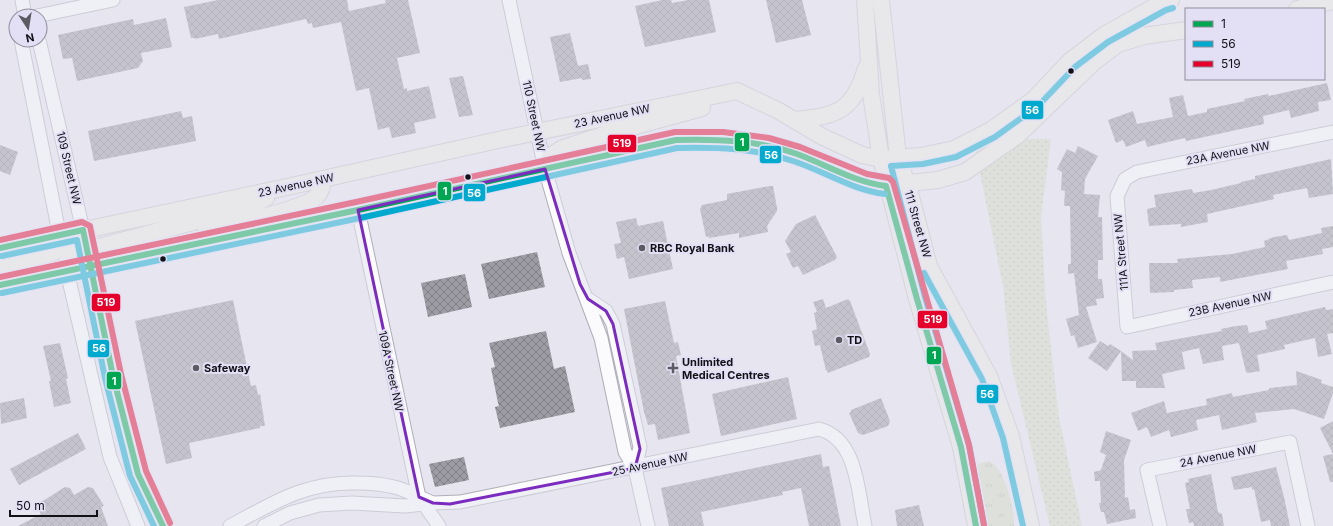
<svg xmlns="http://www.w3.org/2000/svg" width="1333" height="526" font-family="Inter,sans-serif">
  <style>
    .grass { fill: url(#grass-tufts) }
    .park { fill: url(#park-dots) }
    .building { fill: url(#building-cross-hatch) }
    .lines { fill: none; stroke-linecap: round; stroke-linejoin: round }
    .minor-casing { stroke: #afaeb7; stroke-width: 15 }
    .major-casing { stroke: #c2c1c6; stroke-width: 18 }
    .minor { stroke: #fbfbfd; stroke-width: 13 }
    .major { stroke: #ece8e2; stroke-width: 16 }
    .bus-1-casing { stroke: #e3e0f5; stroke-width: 9 }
    .bus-2-casing { stroke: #e3e0f5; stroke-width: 9 }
    .bus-3-casing { stroke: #e3e0f5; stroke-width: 9 }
    .bus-1 { stroke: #00a651; stroke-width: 6 }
    .bus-2 { stroke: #00a9ce; stroke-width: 6 }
    .bus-3 { stroke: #e4002b; stroke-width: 6 }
    .marked { fill: none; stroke: #7b2cbf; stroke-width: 3; stroke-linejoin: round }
    .bus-dot { fill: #121117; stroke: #e3e0f5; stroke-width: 1.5 }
    .poi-dot { fill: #5c5b63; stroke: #e3e0f5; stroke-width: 1.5 }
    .labels { text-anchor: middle; stroke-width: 4; stroke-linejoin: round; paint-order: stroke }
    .street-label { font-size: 11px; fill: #121117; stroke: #e3e0f5 }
    .poi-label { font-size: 11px; font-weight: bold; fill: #121117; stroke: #e3e0f5; text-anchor: start }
    .line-badge { stroke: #e3e0f5; stroke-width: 1.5 }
    .badge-label { font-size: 11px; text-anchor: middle; font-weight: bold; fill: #fff }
  </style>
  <defs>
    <pattern id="grass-tufts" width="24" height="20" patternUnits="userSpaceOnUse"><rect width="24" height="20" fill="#d3dac2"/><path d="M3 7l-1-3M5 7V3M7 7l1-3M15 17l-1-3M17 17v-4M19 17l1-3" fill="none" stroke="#b4baa6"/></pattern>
    <pattern id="park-dots" width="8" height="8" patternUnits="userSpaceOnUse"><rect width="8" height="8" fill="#d3dac2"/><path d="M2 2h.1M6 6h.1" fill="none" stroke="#b4baa6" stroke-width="1.8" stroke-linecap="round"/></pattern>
    <pattern id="building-cross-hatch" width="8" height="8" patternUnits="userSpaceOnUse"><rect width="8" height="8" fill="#9d9ca4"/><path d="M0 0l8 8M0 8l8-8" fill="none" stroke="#7f7e85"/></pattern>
  </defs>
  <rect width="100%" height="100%" fill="#e6e5f0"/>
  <path class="grass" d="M989,461C1005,468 1015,510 1014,526H984L974,468L978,464Z"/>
  <path class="park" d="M973,139H1051L1041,217L1046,304L1059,417L1082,526H1050L1011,364L1003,286Z"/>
  <path class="building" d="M218,0H347L349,11L386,3L385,0H408L420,53L397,58L404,89L407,88V91L429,86L436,118L414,123L416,133L392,138L389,127L378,130L369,88L356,91L341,22L313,28L312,23L308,24L306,19L219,39L218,34L195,39V38H191L184,7Z
    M662,0H671L672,3L688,0H709L716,32L645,47L635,6Z
    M766,0H802L811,35L776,43Z
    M166,18L172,47L141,53L143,61L138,68L77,81L72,58L63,59L58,35L133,19L134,25Z
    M570,33L578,66L588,64L591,79L582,80V78L560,82L550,37Z
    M463,76L473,115L459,117L449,78Z
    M1327,83L1331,100L1318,102L1319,111L1291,118L1289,110L1263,116L1264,124L1186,141L1185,138L1147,147L1145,140L1126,147L1123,140L1116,143L1108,120L1133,111L1137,124L1173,117L1169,98L1183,95L1188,116L1207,112V109L1245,101L1244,99L1268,94L1269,96Z
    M181,111L183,118L192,116L196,141L94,161L88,131Z
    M0,145L18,152L10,175L0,171Z
    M1078,146L1098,156L1085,179L1084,194L1100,195L1098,217H1102L1103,260H1098V279H1102L1104,298L1096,299L1097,305L1086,307L1097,342L1078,348L1074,335L1071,336L1066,319L1079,315L1074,273L1068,274V264H1071L1070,206H1064L1065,191L1061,190L1062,172L1057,169L1067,149L1075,153Z
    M1331,159L1333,194L1309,198L1307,188L1273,195L1274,199L1207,214L1208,222L1181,227V224L1149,226L1147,209L1156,207L1154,195L1192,189L1193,193L1211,190L1241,183V182L1255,179V176Z
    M770,186H773L777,208V211L767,226L768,232L739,238V233L709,238V236L706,237L700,209L702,205L727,200V194Z
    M815,215L837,257L835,260L803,275L798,266L793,268L786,254L791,252L785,241L796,224Z
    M636,218L638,226L663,221L673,269L629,279L624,257L617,259L614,244L621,243L616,222Z
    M1333,226V247L1322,249L1323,254L1286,261L1288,269L1220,282V277L1192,280L1193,288L1174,290V292L1150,293L1149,263H1178L1177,259L1232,254L1265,247L1264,241L1274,237L1287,235L1289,240L1322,233L1321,228Z
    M537,252L545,287L489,299L481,264Z
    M465,274L472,307L428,317L421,283Z
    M823,299L826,308L848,299L850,301L870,354L869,357L828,373L827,370L826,371L820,345L815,346L812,331L817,329L814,313L817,312L813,302Z
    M233,300L251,386L256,385L258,395L260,394L265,426H260V428L189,443L192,458L166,464L135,321Z
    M665,301L674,343L678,342L681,355L676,356L690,433L658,440L655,424L648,425L644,412L624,309Z
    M1325,307L1326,310L1333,309V333L1327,334L1332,354L1318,357L1315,338L1284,345L1285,349L1257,355L1260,371L1248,373L1246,372L1239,343L1222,346L1224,360L1203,364L1199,348L1182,352L1185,369L1162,374L1165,388H1136V381H1122L1121,351L1133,360L1132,351L1157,350L1155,343L1222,331L1221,329L1236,326L1247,325L1249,333L1267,329L1265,321Z
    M546,331L554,369L565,366L575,412L500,428L495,407L499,406L498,403L491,368L495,367L489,343Z
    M1100,341L1108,346L1110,344L1121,351L1107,371L1088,358Z
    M60,343L68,378L66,379L71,403L54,407L49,381H51L43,346Z
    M1296,371L1322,380L1321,383L1333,387V393L1324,419L1294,409L1255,413L1257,422L1222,430L1219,415L1196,420L1198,430L1171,437L1169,430L1151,437L1147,427L1138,431L1131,413L1164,401L1167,413L1207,405L1206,399L1232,393L1233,397L1269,390V388L1297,385Z
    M788,377L797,419L721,436L712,394Z
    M24,398L27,418L1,424L0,403Z
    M881,398L890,421L888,426L863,435L858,433L849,413L851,412V410Z
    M1333,421V482H1330L1323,456L1333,454L1320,428Z
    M1106,431L1131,440L1124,460L1125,498L1128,497L1130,510L1135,509L1136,518L1107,524L1104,512H1101L1099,503H1101L1100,481H1095L1094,472L1101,470L1106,455L1100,452Z
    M78,433L86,449L19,485L10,469Z
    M821,454L823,467L829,466L841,526H809L801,488L782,492L783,495L701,512L704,526H669L661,488Z
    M464,457L469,480L435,487L429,464Z
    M1276,467L1284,497L1290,526H1271L1270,520L1261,522L1254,489L1252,490V487L1234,490L1231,477Z
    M1211,474L1218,512L1222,514L1224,526H1194L1193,522L1189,523L1186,509H1190L1185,483L1189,482L1188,479Z
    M65,487L70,488L74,495L88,487L93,488L104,506L101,507L108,526H18L41,514L37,508L38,504Z
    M919,505L924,526H897L895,510Z"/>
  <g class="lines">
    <g class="minor-casing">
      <path id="minor" d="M22,0L25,16
        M509,0L545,169L569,253L601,338L625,452L635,468L640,447L613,324L606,311L588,299
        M37,16L113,0
        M21,40L61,243
        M39,40L83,230L113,376L138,474L163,526
        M1333,132L1137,172L1125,179L1117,196L1127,327L1333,282
        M358,210L419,497L439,526
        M65,263L110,457L138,526
        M635,468L648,526
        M433,503L460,502L819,429C858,439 858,494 865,526
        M230,526C273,503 307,481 358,483C370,483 382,484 394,487C407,490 421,498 433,503L405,506L352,503L319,505L290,513L264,526
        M1160,526L1147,470L1290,442L1308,526"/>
    </g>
    <g class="major-casing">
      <path id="major" d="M865,0L871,94L881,159L917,299L961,447L976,526
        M881,0L898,157L910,193L929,266L989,376L1011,436L1031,526
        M1297,9L1333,1
        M794,120C837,116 853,112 866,68
        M545,169L550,156L563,148L606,134L702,108
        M206,231C229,225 304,210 317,196C321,192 323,185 322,179
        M0,248L287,187L498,140L737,91L779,111L821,136L862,155L881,159L921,156L954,149L991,130L1033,100L1070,61L1104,35L1163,2L1171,0
        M0,268L52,253L62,248L83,231
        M66,270L71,258L87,250L246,208L266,198
        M0,285L358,210L676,140L730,139L761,144L796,153L879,186L938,180L965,172L1018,135L1095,61L1118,44L1144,36L1186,30"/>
    </g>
    <use href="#minor" class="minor"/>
    <use href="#major" class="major"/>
    <g class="bus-1-casing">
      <path id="bus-1" d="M886,186L917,299L961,447L976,526
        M83,230L113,376L138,474L163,526
        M0,248L83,230
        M0,285L358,210L676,140C717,139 758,140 797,154C827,165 854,182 886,186"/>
    </g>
    <g class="bus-2-casing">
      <path id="bus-2" d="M2,256L77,240L105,378L130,476L154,526
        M924,273L982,379L1003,438L1023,526
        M2,293L360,218L677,148C716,147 755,148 793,161C824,171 852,190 885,194
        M984,525L969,445L925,297L891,166L923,164L956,157L995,137L1038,106L1075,67L1108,42L1166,10L1173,8"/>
    </g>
    <g class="bus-3-casing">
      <path id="bus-3" d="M0,240L82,222L90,226L121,374L146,471L170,523
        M0,277L356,202L675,132H723L769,138L800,147L867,174L889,178L893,182L969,445L984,525"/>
    </g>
    <use href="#bus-1" class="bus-1"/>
    <use href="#bus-2" class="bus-2"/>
    <use href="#bus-3" class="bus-3"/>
  </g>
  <path d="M0 0H1333V526H0ZM545,169L580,284L588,299L606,311L613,324L640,449L635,468L450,504L433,503L419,497L358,210Z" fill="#e6e5f0" fill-opacity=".55" fill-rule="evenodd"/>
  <path class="marked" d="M545,169L580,284L588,299L606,311L613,324L640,449L635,468L450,504L433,503L419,497L358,210Z"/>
  <g class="bus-dot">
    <circle cx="1071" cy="71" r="3.5"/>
    <circle cx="468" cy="177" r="3.5"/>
    <circle cx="163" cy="259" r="3.5"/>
  </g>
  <g class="poi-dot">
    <circle cx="642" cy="248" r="4"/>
    <circle cx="839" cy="340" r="4"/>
    <circle cx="196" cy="368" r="4"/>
    <path d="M671 362h4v4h4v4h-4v4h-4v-4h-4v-4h4z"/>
  </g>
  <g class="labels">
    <g class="street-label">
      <text transform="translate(534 116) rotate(78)" y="4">110 Street NW</text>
      <text transform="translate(612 116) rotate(-12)" y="4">23 Avenue NW</text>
      <text transform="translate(1228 153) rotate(-11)" y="4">23A Avenue NW</text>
      <text transform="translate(69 168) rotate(77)" y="4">109 Street NW</text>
      <text transform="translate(296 185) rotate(-12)" y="4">23 Avenue NW</text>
      <text transform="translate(918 224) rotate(74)" y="4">111 Street NW</text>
      <text transform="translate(1121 252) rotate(-95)" y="4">111A Street NW</text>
      <text transform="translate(1230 304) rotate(-12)" y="4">23B Avenue NW</text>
      <text transform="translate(391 371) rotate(78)" y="4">109A Street NW</text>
      <text transform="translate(1218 456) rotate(-11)" y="4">24 Avenue NW</text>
      <text transform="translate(650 464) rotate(-12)" y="4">25 Avenue NW</text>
    </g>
    <g class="poi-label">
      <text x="650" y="252">RBC Royal Bank</text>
      <text x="847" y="344">TD</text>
      <text x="682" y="366">Unlimited<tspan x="682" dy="13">Medical Centres</tspan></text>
      <text x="204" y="372">Safeway</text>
    </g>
  </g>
  <g class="line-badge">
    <rect x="1021" y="100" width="23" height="20" rx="4" fill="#00a9ce"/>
    <rect x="734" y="132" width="16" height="20" rx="4" fill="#00a651"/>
    <rect x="607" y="134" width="30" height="19" rx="4" fill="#e4002b"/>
    <rect x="759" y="145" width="23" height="19" rx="4" fill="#00a9ce"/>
    <rect x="437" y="181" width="15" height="20" rx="4" fill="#00a651"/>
    <rect x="463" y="183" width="23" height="19" rx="4" fill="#00a9ce"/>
    <rect x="91" y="293" width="30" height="19" rx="4" fill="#e4002b"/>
    <rect x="917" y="310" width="31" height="19" rx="4" fill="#e4002b"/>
    <rect x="87" y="339" width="23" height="19" rx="4" fill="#00a9ce"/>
    <rect x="926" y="346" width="16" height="19" rx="4" fill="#00a651"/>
    <rect x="106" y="371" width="16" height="19" rx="4" fill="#00a651"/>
    <rect x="976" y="384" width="23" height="20" rx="4" fill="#00a9ce"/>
  </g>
  <g class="badge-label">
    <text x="1032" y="114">56</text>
    <text x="742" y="146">1</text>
    <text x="622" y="147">519</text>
    <text x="771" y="159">56</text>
    <text x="445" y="195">1</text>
    <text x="474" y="197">56</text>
    <text x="106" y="306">519</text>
    <text x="933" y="323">519</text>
    <text x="99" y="352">56</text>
    <text x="934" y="359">1</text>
    <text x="114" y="385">1</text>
    <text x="987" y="398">56</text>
  </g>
  <rect x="1185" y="8" width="140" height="72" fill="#e3e0f5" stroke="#8f8d9c"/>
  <rect x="1193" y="21" width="20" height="6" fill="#00a651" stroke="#8f8d9c"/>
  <text x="1221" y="28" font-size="12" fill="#121117">1</text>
  <rect x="1193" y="41" width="20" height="6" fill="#00a9ce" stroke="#8f8d9c"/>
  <text x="1221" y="48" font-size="12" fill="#121117">56</text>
  <rect x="1193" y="61" width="20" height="6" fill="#e4002b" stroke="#8f8d9c"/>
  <text x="1221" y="68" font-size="12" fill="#121117">519</text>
  <g transform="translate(28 28) rotate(168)"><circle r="19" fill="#e3e0f5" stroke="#8f8d9c"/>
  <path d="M0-3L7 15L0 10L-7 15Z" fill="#5c5b63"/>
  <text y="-6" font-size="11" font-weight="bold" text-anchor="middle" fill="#121117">N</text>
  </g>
  <path d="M10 510v6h87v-6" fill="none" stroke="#121117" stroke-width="2"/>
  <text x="16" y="510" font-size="12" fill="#121117" stroke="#e3e0f5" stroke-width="3" paint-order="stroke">50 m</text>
</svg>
